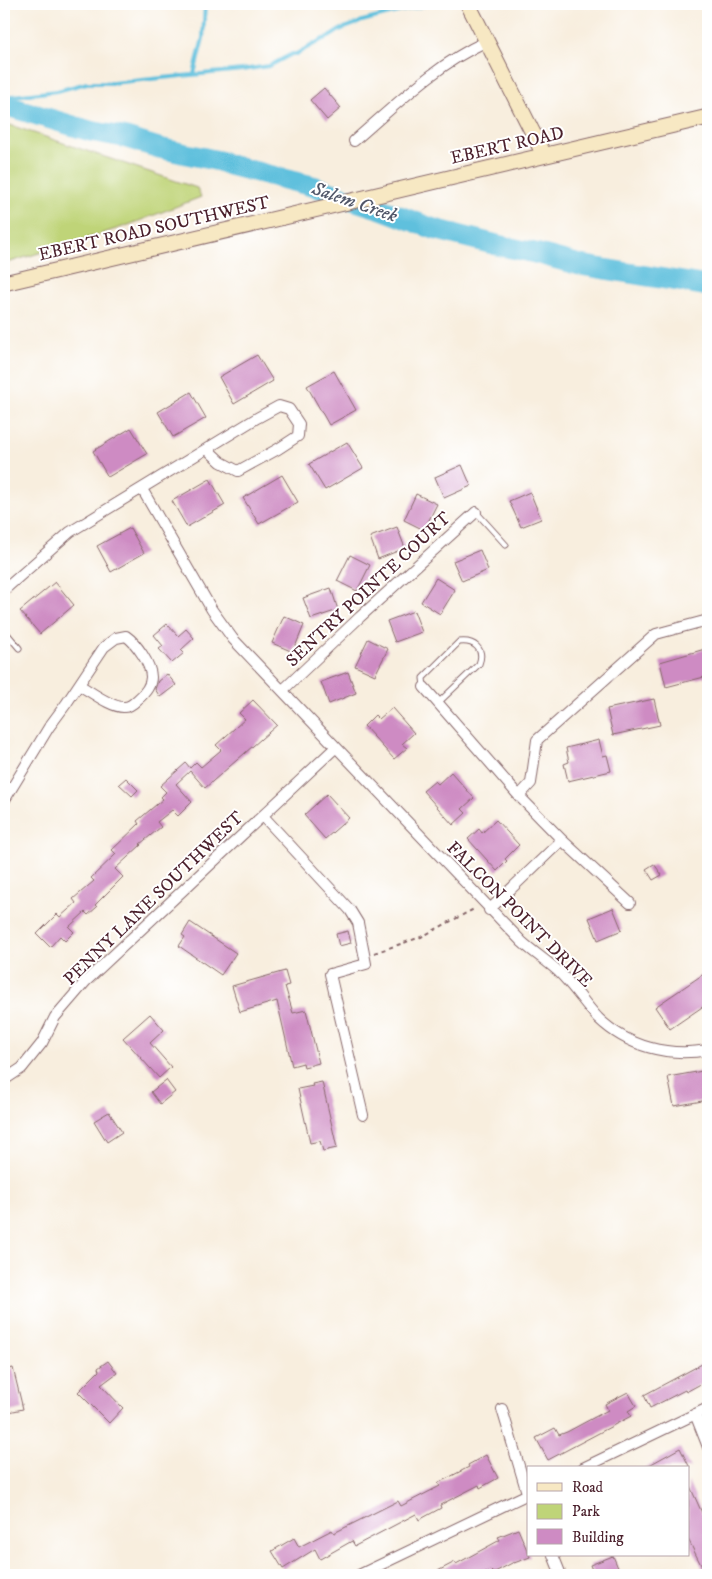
<svg xmlns="http://www.w3.org/2000/svg" width="712" height="1579" font-family="'IM FELL DW Pica',serif">
  <style>
    .green { fill: #bfd478; stroke: #847a52 }
    .lines { fill: none; stroke-linecap: round; stroke-linejoin: round }
    .stream { stroke: #5fc0dd; stroke-width: 4 }
    .river { stroke: #5fc0dd; stroke-width: 21 }
    .building { fill: #ce8bc3 }
    .lane-casing { stroke: #87676a; stroke-width: 7 }
    .street-casing { stroke: #87676a; stroke-width: 12 }
    .secondary-casing { stroke: #87676a; stroke-width: 17 }
    .path { stroke: #87676a; stroke-width: 2; stroke-dasharray: 4 4; stroke-linecap: butt }
    .lane { stroke: #fff; stroke-width: 5 }
    .street { stroke: #fff; stroke-width: 10 }
    .secondary { stroke: #f7e8c3; stroke-width: 15 }
    .labels { text-anchor: middle; stroke-width: 4; stroke-linejoin: round; paint-order: stroke }
    .street-label { font-size: 18px; fill: #4a1f2b; stroke: #fff }
    .water-label { font-size: 19px; font-style: italic; fill: #515769; stroke: #fff }
  </style>
  <rect width="100%" height="100%" fill="#fff"/>
  <filter id="ink" filterUnits="userSpaceOnUse"><feTurbulence type="fractalNoise" baseFrequency=".02" numOctaves="2"/><feDisplacementMap in="SourceGraphic" scale="10" xChannelSelector="R" yChannelSelector="G"/><feConvolveMatrix kernelMatrix="1 2 1 2 8 2 1 2 1" color-interpolation-filters="sRGB"/></filter>
  <filter id="wash" filterUnits="userSpaceOnUse"><feTurbulence type="fractalNoise" baseFrequency=".0096" numOctaves="4" result="noise"/><feDisplacementMap in="SourceGraphic" scale="20" xChannelSelector="R" yChannelSelector="G"/><feGaussianBlur stdDeviation="1.12" result="paint"/><feColorMatrix in="noise" values="0 0 0 0 0 0 0 0 0 0 0 0 0 0 0 0 0 1.4 0 .05"/><feComposite in="paint" operator="in"/></filter>
  <g filter="url(#wash)">
    <rect width="100%" height="100%" fill="#f8eede"/>
    <path class="green" d="M4,123L197,188L201,197L126,226L4,264Z"/>
    <g class="lines">
      <path class="stream" d="M194,74L203,38L205,4
        M4,97L57,91L87,83H112L242,70L269,66L292,54H296L323,39C331,38 335,32 342,29C349,26 355,25 362,21L429,4"/>
      <path class="river" d="M4,105L90,131L123,137L159,148L219,161L229,165L316,187L343,197L381,209L434,229L497,245L535,253L580,265L708,286"/>
    </g>
    <g id="blocks">
      <path class="building" d="M324,88L341,108L327,120L310,100Z
        M257,355L273,381L234,404L219,377Z
        M334,371L356,410L329,425L307,386Z
        M191,392L206,418L173,437L158,412Z
        M131,428L147,454L108,477L93,451Z
        M347,442L363,468L325,490L309,464Z
        M462,465L471,486L444,498L435,477Z
        M282,475L298,502L259,524L243,498Z
        M210,479L225,505L187,527L172,501Z
        M530,492L541,519L521,527L509,501Z
        M416,494L437,504L424,530L404,520Z
        M397,527L405,548L378,559L370,537Z
        M130,528L144,553L111,572L97,546Z
        M480,550L488,570L462,581L453,561Z
        M350,555L370,565L357,591L337,581Z
        M436,578L455,590L440,614L421,602Z
        M55,582L74,605L40,634L20,611Z
        M331,588L338,610L311,619L303,598Z
        M414,611L422,632L395,642L387,621Z
        M284,616L304,625L293,652L272,643Z
        M167,624L178,636L186,629L194,638L181,650L184,653L172,663L159,649L163,646L154,635Z
        M368,639L388,649L375,675L355,666Z
        M705,649L708,659V676L666,687L660,662Z
        M348,672L356,693L329,704L321,682Z
        M167,674L176,685L160,697L155,689L158,681Z
        M654,699L660,725L613,735L607,709Z
        M253,700L277,725L205,788L190,771L176,784L192,802L178,816L172,810L157,822L161,827L140,844L141,845L115,869L123,877L95,905L97,907L88,915L85,912L69,927L74,932L65,941L60,936L50,947L37,934L57,914L60,917L76,903L73,899L94,881L91,878L116,854L112,850L139,824L137,821L163,799L161,797L166,792L160,786L186,763L190,768L196,762L201,767L221,750L216,745L245,719L239,713Z
        M392,708L414,733L402,744L407,748L394,759L364,726L375,715L379,719Z
        M599,740L603,756L607,755L611,771L568,781L564,764L569,762L566,748Z
        M451,772L474,798L462,809L466,813L453,825L423,791L435,781L438,784Z
        M126,778L138,790L132,796L119,784Z
        M327,794L349,818L325,839L304,815Z
        M496,820L519,845L505,859L507,861L497,871L468,839L479,829L482,833Z
        M654,864L662,875L653,880L646,869Z
        M613,908L622,930L598,940L589,918Z
        M190,922L236,953L221,975L179,946L185,937L182,935Z
        M348,931L351,943L339,946L336,934Z
        M285,971L289,985L285,986L293,1013L306,1010L319,1063L304,1067L303,1063L292,1066L277,1001L240,1012L232,986Z
        M708,971V1003L670,1029L655,1007Z
        M150,1014L164,1030L150,1043L171,1067L159,1078L123,1038Z
        M708,1070V1100L674,1106L668,1077Z
        M166,1080L175,1092L160,1104L151,1092Z
        M322,1082L337,1148L323,1151L320,1141L310,1143L298,1089L313,1086L312,1084Z
        M109,1112L122,1132L107,1142L94,1121Z
        M108,1361L117,1373L101,1385L123,1408L109,1423L78,1392L99,1371L98,1368Z
        M702,1364L708,1376V1380L686,1392L685,1390L650,1408L644,1395Z
        M13,1368L23,1409L4,1413V1370Z
        M628,1392L636,1406L628,1411L631,1416L548,1460L536,1438L555,1428L559,1435L567,1432L608,1410L605,1404Z
        M680,1448L690,1468H644Z
        M486,1455L498,1478L480,1488L479,1485L440,1505L441,1508L419,1520L416,1514L355,1546L352,1541L320,1559L315,1549L283,1569L272,1551L294,1538L299,1547L332,1530L334,1533L398,1501L401,1506L440,1486L438,1483L469,1467L468,1465Z
        M688,1482L708,1526V1575H706L688,1539Z
        M518,1529L530,1557L514,1563V1562L493,1573L490,1570L480,1575H430L455,1562L456,1564L500,1540L498,1537Z
        M613,1556L621,1575H594L590,1565Z"/>
    </g>
  </g>
  <g filter="url(#ink)">
    <use href="#blocks" fill-opacity="0" stroke="#87676a" stroke-width="1"/>
    <g class="lines">
      <g class="lane-casing">
        <path id="lane" d="M476,512L506,545
          M4,630L19,648
          M424,687L423,678L459,642C474,640 485,649 479,664L438,703"/>
      </g>
      <g class="street-casing">
        <path id="street" d="M354,141C397,104 435,65 487,41
          M142,489L212,610L233,639L522,942C533,952 547,961 558,971C573,985 584,1003 598,1018C628,1047 668,1057 708,1050
          M4,590L70,532L257,418L279,406L289,409L299,424L298,436L278,449L238,471L221,462L207,449
          M424,687L519,796L562,840L630,903
          M283,690L360,617L476,512
          M519,796L531,783L537,740L656,634L708,620
          M4,801L49,727L66,704L104,647L116,638L126,636C136,643 151,664 151,677C151,686 143,695 137,700C134,703 129,707 124,707C112,708 90,691 79,685
          M263,816L350,910L358,923L366,964L330,974L363,1115
          M489,910L562,840
          M4,1080L22,1068L42,1043L55,1017L86,981L336,747
          M502,1409L528,1496
          M695,1414L708,1447
          M583,1468L708,1408
          M553,1555L561,1575
          M359,1575L528,1494"/>
      </g>
      <g class="secondary-casing">
        <path id="secondary" d="M468,4L544,155
          M4,283L708,117"/>
      </g>
      <path class="path" d="M374,953L421,937L474,909"/>
      <use href="#lane" class="lane"/>
      <use href="#street" class="street"/>
      <use href="#secondary" class="secondary"/>
    </g>
  </g>
  <g class="labels">
    <g class="street-label">
      <text transform="translate(507 145) rotate(-13)" y="6">EBERT ROAD</text>
      <text transform="translate(154 228) rotate(-13)" y="6">EBERT ROAD SOUTHWEST</text>
      <text transform="translate(368 589) rotate(-43)" y="6">SENTRY POINTE COURT</text>
      <text transform="translate(153 898) rotate(-44)" y="6">PENNY LANE SOUTHWEST</text>
      <text transform="translate(520 914) rotate(45)" y="6">FALCON POINT DRIVE</text>
    </g>
    <g class="water-label">
      <text transform="translate(355 201) rotate(19)" y="7">Salem Creek</text>
    </g>
  </g>
  <rect width="712" height="1579" fill="none" stroke="#fff" stroke-width="20"/>
  <rect x="527" y="1466" width="162" height="90" fill="#ffffff" stroke="#b7a5aa"/>
  <rect x="537" y="1483" width="25" height="8" fill="#f7e8c3" stroke="#b7a5aa"/>
  <text x="572" y="1492" font-size="15" fill="#4a1f2b">Road</text>
  <rect x="537" y="1504" width="25" height="15" fill="#bfd478" stroke="#b7a5aa"/>
  <text x="572" y="1516" font-size="15" fill="#4a1f2b">Park</text>
  <rect x="537" y="1529" width="25" height="15" fill="#ce8bc3" stroke="#b7a5aa"/>
  <text x="572" y="1542" font-size="15" fill="#4a1f2b">Building</text>
</svg>
